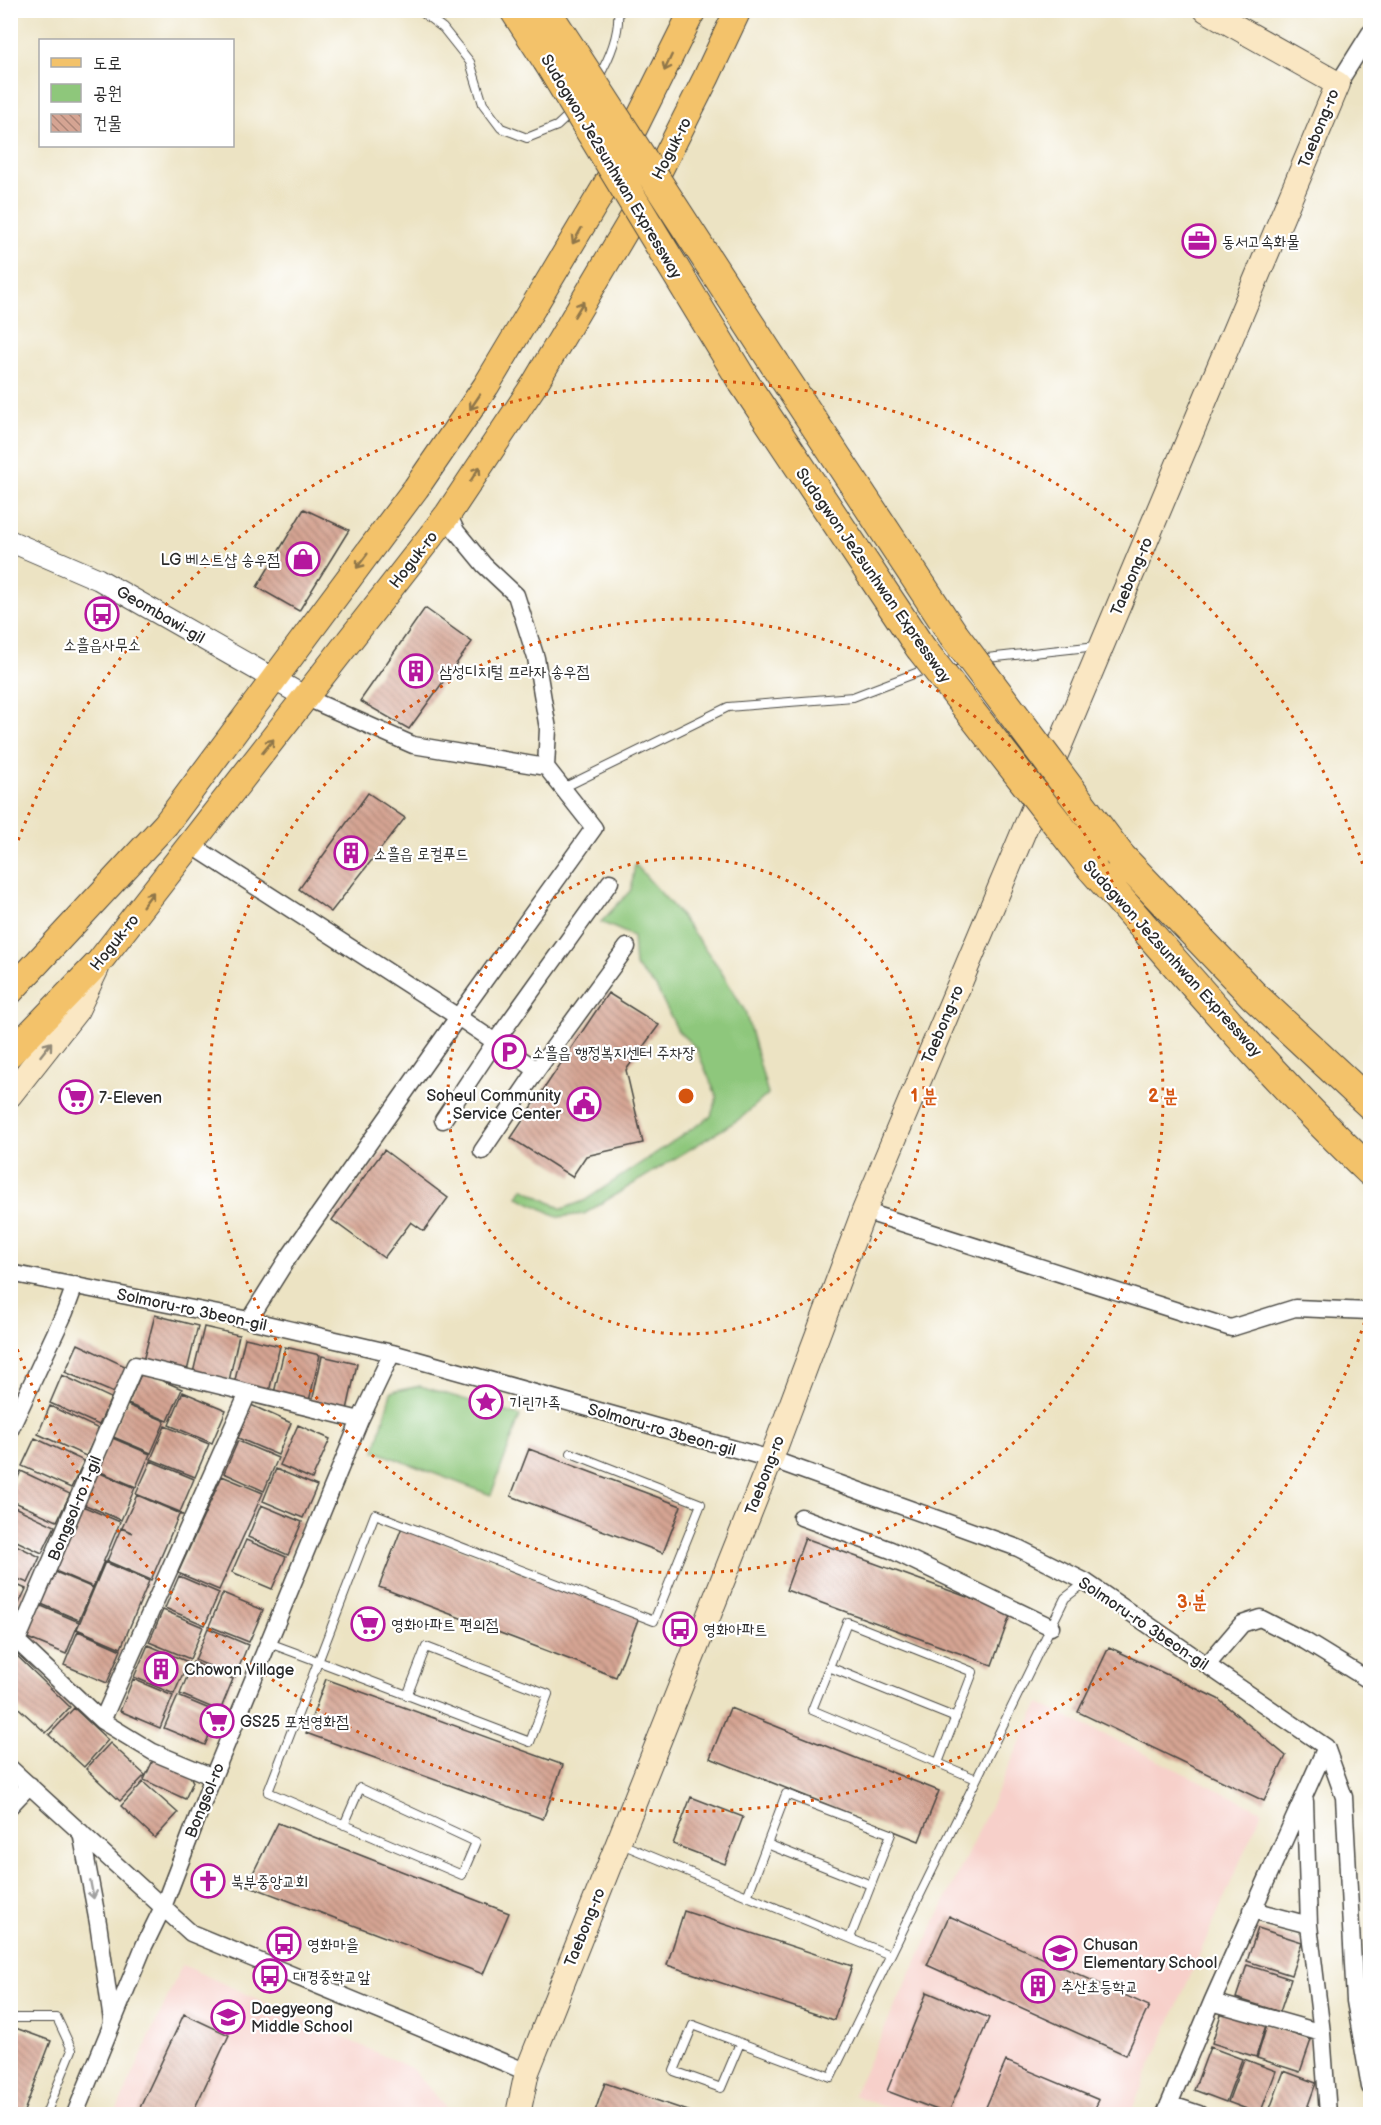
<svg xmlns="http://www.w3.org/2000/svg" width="1381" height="2125" font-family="'Balsamiq Sans','Poor Story',sans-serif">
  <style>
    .built { fill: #f7d0ca }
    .green { fill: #8ec77b; stroke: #5c7953; stroke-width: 1.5 }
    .building { fill: url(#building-back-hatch) }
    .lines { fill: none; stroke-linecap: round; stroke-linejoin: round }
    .service-casing { stroke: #484742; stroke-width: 10 }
    .minor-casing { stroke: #484742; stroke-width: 19 }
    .tertiary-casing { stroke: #484742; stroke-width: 23 }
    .secondary-casing { stroke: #484742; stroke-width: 26 }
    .primary-casing { stroke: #484742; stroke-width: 28 }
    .motorway-casing { stroke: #484742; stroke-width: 32 }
    .service { stroke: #fff; stroke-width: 8 }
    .minor { stroke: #fff; stroke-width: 16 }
    .tertiary { stroke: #fff; stroke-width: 21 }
    .secondary { stroke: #fae7c3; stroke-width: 24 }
    .primary { stroke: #f3c26a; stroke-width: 26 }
    .motorway { stroke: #f3c26a; stroke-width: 30 }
    .motorway-bridge-casing { stroke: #484742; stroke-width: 32; stroke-linecap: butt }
    .motorway-bridge { stroke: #f3c26a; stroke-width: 30 }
    .oneway { stroke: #8f764a }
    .oneway2 { stroke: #928977 }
    .oneway3 { stroke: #a0a0a0 }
    .ring { fill: none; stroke: #d5540f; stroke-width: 3; stroke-dasharray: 3 6 }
    .labels { text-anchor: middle; stroke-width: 4.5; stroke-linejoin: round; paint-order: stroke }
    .street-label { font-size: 16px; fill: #2b2b2b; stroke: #fff }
    .poi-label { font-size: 16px; fill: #2b2b2b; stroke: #fff; text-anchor: start }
    .centre { fill: #d5540f; stroke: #fff; stroke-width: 3 }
    .ring-label { font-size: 18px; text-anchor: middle; font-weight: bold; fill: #d5540f; stroke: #fff; stroke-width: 4.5; stroke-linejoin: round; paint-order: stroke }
  </style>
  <defs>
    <pattern id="building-back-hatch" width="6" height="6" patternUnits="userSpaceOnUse" patternTransform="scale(1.5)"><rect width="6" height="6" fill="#d5a493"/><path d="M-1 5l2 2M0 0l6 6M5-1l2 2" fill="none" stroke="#ad8678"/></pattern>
  </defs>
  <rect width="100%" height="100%" fill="#fff"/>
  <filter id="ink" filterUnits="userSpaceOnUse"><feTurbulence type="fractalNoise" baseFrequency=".0167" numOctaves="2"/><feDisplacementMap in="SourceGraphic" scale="12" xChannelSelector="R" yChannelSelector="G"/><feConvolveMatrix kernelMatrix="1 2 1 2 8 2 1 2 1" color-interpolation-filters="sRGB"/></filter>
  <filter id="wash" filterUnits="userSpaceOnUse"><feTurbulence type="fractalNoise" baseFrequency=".008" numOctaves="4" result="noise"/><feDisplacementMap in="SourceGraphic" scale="24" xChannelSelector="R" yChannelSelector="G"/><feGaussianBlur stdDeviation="1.35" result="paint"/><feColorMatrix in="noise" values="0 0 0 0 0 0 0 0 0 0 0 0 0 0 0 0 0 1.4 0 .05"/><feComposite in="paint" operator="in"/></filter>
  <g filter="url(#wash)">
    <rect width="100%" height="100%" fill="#ece3c3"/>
    <path class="built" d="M1039,1703L1262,1811L1130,2114H904L853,2095Z
      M182,1965L411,2068L445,2106L449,2114H115Z"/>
    <path class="green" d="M635,864L676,910L717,965L745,1011L768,1094L741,1118L584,1214L559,1217L518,1197L523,1188L562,1209L584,1201L711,1116L717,1097L696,1048L678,1031L656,987L635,966L633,936L601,922L631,890Z
      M420,1386L520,1416L491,1495L375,1451L391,1392Z"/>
    <g id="blocks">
      <path class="building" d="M304,509L349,530L299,611L257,587Z
        M425,608L472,642L409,729L360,701Z
        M368,793L405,818L331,912L299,889Z
        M608,993L659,1025L626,1070L643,1143L586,1156L572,1177L511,1138Z
        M384,1150L448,1198L424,1231L411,1222L384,1258L332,1220Z
        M155,1315L198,1326L187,1371L143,1361Z
        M204,1327L239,1335L229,1381L193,1373Z
        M245,1338L280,1346L269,1392L234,1384Z
        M78,1344L127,1367L114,1393L65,1372Z
        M285,1347L320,1355L309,1401L274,1393Z
        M322,1356L357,1364L347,1410L312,1402Z
        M142,1372L182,1389L168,1421L128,1404Z
        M62,1375L111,1398L99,1425L50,1403Z
        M183,1392L226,1410L212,1443L169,1425Z
        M125,1404L165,1421L151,1453L111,1436Z
        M251,1405L291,1423L278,1455L238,1438Z
        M50,1406L99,1429L86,1456L38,1434Z
        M298,1425L330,1439L312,1479L280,1465Z
        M165,1426L209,1444L195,1477L151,1459Z
        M110,1437L150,1454L136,1487L96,1470Z
        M35,1438L84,1461L71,1488L22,1466Z
        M238,1441L278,1458L264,1491L224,1473Z
        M529,1449L681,1506L663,1553L511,1496Z
        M151,1461L194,1479L180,1512L136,1494Z
        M276,1469L317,1486L303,1518L263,1501Z
        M21,1471L70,1494L57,1521L10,1500V1495Z
        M95,1471L135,1488L121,1520L81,1503Z
        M222,1476L263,1493L219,1590L178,1573Z
        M137,1495L183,1515H179L151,1580L107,1561L121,1528L133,1533L122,1528Z
        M10,1505L55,1526L42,1553L10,1538Z
        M80,1505L120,1522L93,1587L53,1570Z
        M261,1505L302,1522L288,1555L248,1537Z
        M402,1527L639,1617L616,1677L379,1587Z
        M805,1538L1011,1613L992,1665L786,1590Z
        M246,1540L286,1557L272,1589L232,1572Z
        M10,1542L40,1557L28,1583L10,1576Z
        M105,1562L149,1581L121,1648L77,1629Z
        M53,1571L93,1588L79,1620L39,1603Z
        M179,1576L219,1593L205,1625L165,1608Z
        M10,1582L26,1589L13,1616L10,1615Z
        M223,1593L263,1610L249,1642L209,1626Z
        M39,1605L79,1622L66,1654L25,1637Z
        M163,1610L203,1627L190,1659L149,1642Z
        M208,1628L248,1645L235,1677L195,1660Z
        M78,1631L121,1650L107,1683L64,1665Z
        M148,1645L188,1662L174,1694L134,1677Z
        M1109,1647L1218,1699L1286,1756L1264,1801L1078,1712Z
        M10,1649L70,1707L46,1733L11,1701L13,1699L10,1698Z
        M193,1662L233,1679L220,1711L180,1694Z
        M133,1679L173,1696L160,1728L120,1711Z
        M326,1679L563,1765L543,1819L306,1733Z
        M178,1696L219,1713L205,1745L164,1728Z
        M74,1708L108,1740L84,1767L49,1735Z
        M730,1708L939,1791L919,1841L710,1758Z
        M110,1743L145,1775L120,1801L86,1769Z
        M155,1756L187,1770L193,1782L185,1799L144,1780Z
        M143,1782L178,1813L155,1838L121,1806Z
        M691,1797L743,1817L725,1864L673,1844Z
        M278,1823L509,1913L483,1974L247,1885Z
        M684,1911L852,1966L834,2020L667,1965Z
        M949,1916L1149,2006L1126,2055L927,1965Z
        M1258,1928L1302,1942L1291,1975L1247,1961Z
        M1247,1965L1291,1979L1280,2012L1236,1998Z
        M927,1992L989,2018L948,2114L887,2091Z
        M1222,2011L1266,2025L1256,2057L1212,2043Z
        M184,2014L229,2035L192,2114H137Z
        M1267,2025L1311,2040L1300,2072L1257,2058Z
        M10,2026L51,2041L23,2114H10Z
        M1210,2047L1242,2059L1226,2102L1194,2090Z
        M1244,2059L1276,2071L1260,2114L1228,2102Z
        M1006,2061L1099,2100L1092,2114H983Z
        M1284,2071L1316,2083L1305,2114H1268Z
        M605,2083L697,2114H594Z"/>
    </g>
  </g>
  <g filter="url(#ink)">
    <use href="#blocks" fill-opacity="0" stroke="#484742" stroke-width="1.5"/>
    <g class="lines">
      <g class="service-casing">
        <path id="service" d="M419,10L443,28L470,62L483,104L501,128L527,138L557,126L572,112
          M598,78C609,59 620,33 618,10
          M978,659L1097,646
          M563,788L728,707L853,697L945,662L966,660
          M269,1643C356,1675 443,1709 530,1742L548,1694L426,1647L407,1696
          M829,1667L956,1718
          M938,1763L973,1672L847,1622L812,1710L976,1779
          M344,1825L360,1788L476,1842L462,1875L268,1792L375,1514L654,1621L701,1504L571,1453
          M619,1843L890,1955
          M767,1844L871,1885
          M747,1897L786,1794L891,1834L850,1938
          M10,2018H57L72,2050L46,2114
          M740,2043L721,2088L674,2071L693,2025L831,2077L1065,1598L1086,1582"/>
      </g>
      <g class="minor-casing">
        <path id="minor" d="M1338,84L1370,33
          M448,514L456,531L484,565L516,595L536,658L548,729L546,767
          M190,844L458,1017L537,1070L627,947
          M443,1120L495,1042L610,882
          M482,1151L537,1070
          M864,1211L1231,1328L1295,1308L1370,1311
          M10,1273L249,1320L392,1353L771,1459L1018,1548L1086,1582L1326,1747L1344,1797L1355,2001L1370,2087
          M249,1320L286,1261L458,1017L594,828L546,767L413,745L307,698
          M10,1430L65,1312L75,1285
          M801,1517L891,1550L1051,1627
          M1207,1665L1242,1624L1260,1618L1305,1641L1370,1681
          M102,1721L248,1393
          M10,1768L191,1933L527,2072
          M213,1777L153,1752L102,1721L17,1641L135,1365L360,1420
          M1305,1801L1309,1925L1322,2033L1328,2114
          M10,1806L30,1785
          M81,1832L98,1923L112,2021
          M1252,1910L1309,1925
          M1212,2002L1322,2033
          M1169,2104L1199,2114
          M75,2114L144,1946L163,1907L213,1777L360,1420L392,1353
          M1165,2114L1212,2002L1326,1747"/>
      </g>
      <g class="tertiary-casing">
        <path id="tertiary" d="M10,541L98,579L307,698"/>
      </g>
      <g class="secondary-casing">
        <path id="secondary" d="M10,1095L77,1010L97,968
          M518,2114L527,2072L771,1459L864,1211L1338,84L1206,10"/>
      </g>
      <g class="primary-casing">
        <path id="primary" d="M10,992L166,824L416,488L486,386L605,187L693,10
          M10,1054L99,962L448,514L534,385L651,187L706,78L738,10"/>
      </g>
      <g class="motorway-casing">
        <path id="motorway" d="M515,10L548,61
          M545,10L572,51
          M775,364L953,634
          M742,380L920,647
          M1120,856L1253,995L1370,1104
          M1092,868C1182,970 1272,1078 1370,1171"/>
      </g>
      <use href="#service" class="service"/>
      <use href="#minor" class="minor"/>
      <use href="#tertiary" class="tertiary"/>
      <use href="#secondary" class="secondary"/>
      <use href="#primary" class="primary"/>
      <use href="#motorway" class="motorway"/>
      <g class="motorway-bridge-casing">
        <path id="motorway-bridge" d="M572,51L775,364
          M548,61L742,380
          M953,634L1120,856
          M920,647L1092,868"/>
      </g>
      <use href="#motorway-bridge" class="motorway-bridge"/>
    </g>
    <defs><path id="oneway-shaft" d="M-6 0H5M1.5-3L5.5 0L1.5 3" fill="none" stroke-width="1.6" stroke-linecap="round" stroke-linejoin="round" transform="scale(1.5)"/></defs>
    <g class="oneway">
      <use href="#oneway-shaft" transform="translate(668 63) rotate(115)"/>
      <use href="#oneway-shaft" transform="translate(577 236) rotate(120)"/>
      <use href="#oneway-shaft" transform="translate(579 309) rotate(-59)"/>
      <use href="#oneway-shaft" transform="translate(475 402) rotate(124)"/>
      <use href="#oneway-shaft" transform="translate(475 474) rotate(-57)"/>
      <use href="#oneway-shaft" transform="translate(362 561) rotate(127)"/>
      <use href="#oneway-shaft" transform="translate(268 746) rotate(-51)"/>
      <use href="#oneway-shaft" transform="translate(148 899) rotate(-53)"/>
    </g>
    <use class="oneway2" href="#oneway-shaft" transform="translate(46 1049) rotate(-52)"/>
    <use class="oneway3" href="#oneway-shaft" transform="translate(92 1890) rotate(79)"/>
  </g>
  <g class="ring">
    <circle cx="686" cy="1096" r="238"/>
    <circle cx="686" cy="1096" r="477"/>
    <path d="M1370 1305A715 715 0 0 1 12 1335M12 857A715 715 0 0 1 1370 887"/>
  </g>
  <defs>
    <g id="office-ring" transform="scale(1.725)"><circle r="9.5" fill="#fff" stroke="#b5179e" stroke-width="1.5"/><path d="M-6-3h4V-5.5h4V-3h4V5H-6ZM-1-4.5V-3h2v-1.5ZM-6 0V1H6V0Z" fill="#b5179e"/></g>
    <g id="shop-ring" transform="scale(1.725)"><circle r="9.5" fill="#fff" stroke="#b5179e" stroke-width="1.5"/><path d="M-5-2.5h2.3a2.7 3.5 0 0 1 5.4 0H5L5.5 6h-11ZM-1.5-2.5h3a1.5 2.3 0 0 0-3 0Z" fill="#b5179e"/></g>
    <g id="bus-ring" transform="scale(1.725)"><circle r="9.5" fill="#fff" stroke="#b5179e" stroke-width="1.5"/><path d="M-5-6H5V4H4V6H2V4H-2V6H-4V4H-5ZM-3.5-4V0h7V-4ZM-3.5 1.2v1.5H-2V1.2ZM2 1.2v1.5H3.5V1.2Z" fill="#b5179e"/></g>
    <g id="building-ring" transform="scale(1.725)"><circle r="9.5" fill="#fff" stroke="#b5179e" stroke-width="1.5"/><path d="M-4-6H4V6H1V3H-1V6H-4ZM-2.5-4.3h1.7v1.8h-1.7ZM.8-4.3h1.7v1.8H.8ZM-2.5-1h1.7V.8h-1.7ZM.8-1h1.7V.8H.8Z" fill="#b5179e"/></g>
    <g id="parking-ring" transform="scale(1.725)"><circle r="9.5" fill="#fff" stroke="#b5179e" stroke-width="1.5"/><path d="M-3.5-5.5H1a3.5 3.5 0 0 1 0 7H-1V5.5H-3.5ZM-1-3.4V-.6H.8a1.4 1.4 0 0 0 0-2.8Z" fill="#b5179e"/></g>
    <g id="supermarket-ring" transform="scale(1.725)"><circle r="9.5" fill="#fff" stroke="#b5179e" stroke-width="1.5"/><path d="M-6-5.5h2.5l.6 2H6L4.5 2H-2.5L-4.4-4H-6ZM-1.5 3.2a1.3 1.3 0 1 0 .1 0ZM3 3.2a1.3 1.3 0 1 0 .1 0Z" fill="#b5179e"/></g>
    <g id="civic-ring" transform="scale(1.725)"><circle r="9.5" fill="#fff" stroke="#b5179e" stroke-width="1.5"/><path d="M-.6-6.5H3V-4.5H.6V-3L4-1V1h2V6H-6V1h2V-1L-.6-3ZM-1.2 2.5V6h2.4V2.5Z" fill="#b5179e"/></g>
    <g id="sight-ring" transform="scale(1.725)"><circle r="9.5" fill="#fff" stroke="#b5179e" stroke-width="1.5"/><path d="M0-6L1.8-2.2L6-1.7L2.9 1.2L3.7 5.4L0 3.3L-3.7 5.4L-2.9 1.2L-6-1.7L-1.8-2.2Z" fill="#b5179e"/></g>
    <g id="church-ring" transform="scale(1.725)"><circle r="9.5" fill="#fff" stroke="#b5179e" stroke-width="1.5"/><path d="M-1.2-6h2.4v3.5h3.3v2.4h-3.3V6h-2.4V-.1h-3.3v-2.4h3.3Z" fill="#b5179e"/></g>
    <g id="school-ring" transform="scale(1.725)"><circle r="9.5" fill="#fff" stroke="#b5179e" stroke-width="1.5"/><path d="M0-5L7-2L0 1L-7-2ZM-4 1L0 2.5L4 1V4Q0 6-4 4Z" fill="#b5179e"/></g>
  </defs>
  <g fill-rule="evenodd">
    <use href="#office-ring" x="1199" y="241"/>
    <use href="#shop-ring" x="303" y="559"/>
    <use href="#bus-ring" x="102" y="614"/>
    <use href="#building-ring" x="416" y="671"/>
    <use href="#building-ring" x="351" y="853"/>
    <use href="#parking-ring" x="509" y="1052"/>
    <use href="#supermarket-ring" x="76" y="1097"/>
    <use href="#civic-ring" x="584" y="1104"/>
    <use href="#sight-ring" x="486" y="1402"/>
    <use href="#supermarket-ring" x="368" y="1624"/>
    <use href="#bus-ring" x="680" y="1629"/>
    <use href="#building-ring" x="161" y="1669"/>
    <use href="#supermarket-ring" x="217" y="1721"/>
    <use href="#church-ring" x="208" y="1881"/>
    <use href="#bus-ring" x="284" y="1944"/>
    <use href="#school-ring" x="1060" y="1953"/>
    <use href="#bus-ring" x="270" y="1976"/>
    <use href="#building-ring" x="1038" y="1986"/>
    <use href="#school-ring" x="228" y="2017"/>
  </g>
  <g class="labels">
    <g class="street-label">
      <text transform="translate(1318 128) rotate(-68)" y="6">Taebong-ro</text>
      <text transform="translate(671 148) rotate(-63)" y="6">Hoguk-ro</text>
      <text transform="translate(612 166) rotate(59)" y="6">Sudogwon Je2sunhwan Expressway</text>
      <text transform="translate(413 559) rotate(-52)" y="6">Hoguk-ro</text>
      <text transform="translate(874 575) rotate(55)" y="6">Sudogwon Je2sunhwan Expressway</text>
      <text transform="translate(1131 576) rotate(-67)" y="6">Taebong-ro</text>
      <text transform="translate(161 614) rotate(30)" y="6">Geombawi-gil</text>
      <text transform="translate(114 942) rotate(-51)" y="6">Hoguk-ro</text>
      <text transform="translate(1173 958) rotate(48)" y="6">Sudogwon Je2sunhwan Expressway</text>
      <text transform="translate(942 1024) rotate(-67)" y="6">Taebong-ro</text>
      <text transform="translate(192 1309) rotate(12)" y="6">Solmoru-ro 3beon-gil</text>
      <text transform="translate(662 1429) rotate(16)" y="6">Solmoru-ro 3beon-gil</text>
      <text transform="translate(764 1475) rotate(-69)" y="6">Taebong-ro</text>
      <text transform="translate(74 1508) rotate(-67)" y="6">Bongsol-ro 1-gil</text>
      <text transform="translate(1144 1623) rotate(34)" y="6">Solmoru-ro 3beon-gil</text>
      <text transform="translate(204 1800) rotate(-68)" y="6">Bongsol-ro</text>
      <text transform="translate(584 1927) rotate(-68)" y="6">Taebong-ro</text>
    </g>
    <g class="poi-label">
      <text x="1222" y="247">동서고속화물</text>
      <text x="280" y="565" text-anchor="end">LG 베스트샵 송우점</text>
      <text x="102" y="650" text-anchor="middle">소흘읍사무소</text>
      <text x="439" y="677">삼성디지털 프라자 송우점</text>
      <text x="374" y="859">소흘읍 로컬푸드</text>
      <text x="532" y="1058">소흘읍 행정복지센터 주차장</text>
      <text x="561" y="1101" text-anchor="end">Soheul Community<tspan x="561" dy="18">Service Center</tspan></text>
      <text x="99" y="1103">7-Eleven</text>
      <text x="509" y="1408">기린가족</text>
      <text x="391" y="1630">영화아파트 편의점</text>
      <text x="703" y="1635">영화아파트</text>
      <text x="184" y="1675">Chowon Village</text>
      <text x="240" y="1727">GS25 포천영화점</text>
      <text x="231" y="1887">북부중앙교회</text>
      <text x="307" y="1950">영화마을</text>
      <text x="1083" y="1950">Chusan<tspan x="1083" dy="18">Elementary School</tspan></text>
      <text x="293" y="1982">대경중학교앞</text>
      <text x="1061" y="1992">추산초등학교</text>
      <text x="251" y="2014">Daegyeong<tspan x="251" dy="18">Middle School</tspan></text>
    </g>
  </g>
  <circle cx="686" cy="1096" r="9" class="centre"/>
  <g class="ring-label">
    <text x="924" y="1102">1 분</text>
    <text x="1163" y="1102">2 분</text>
    <text x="1192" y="1608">3 분</text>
  </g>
  <rect width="1381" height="2125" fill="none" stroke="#fff" stroke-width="36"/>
  <rect x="39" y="39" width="195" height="108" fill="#ffffff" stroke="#aaaaaa" stroke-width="1.5"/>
  <rect x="51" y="58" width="30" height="9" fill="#f3c26a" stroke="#aaaaaa" stroke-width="1.5"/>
  <text x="93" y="69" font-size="18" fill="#2b2b2b">도로</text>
  <rect x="51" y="84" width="30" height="18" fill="#8ec77b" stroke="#aaaaaa" stroke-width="1.5"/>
  <text x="93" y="99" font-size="18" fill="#2b2b2b">공원</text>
  <rect x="51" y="114" width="30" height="18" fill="url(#building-back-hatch)" stroke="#aaaaaa" stroke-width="1.5"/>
  <text x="93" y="129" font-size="18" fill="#2b2b2b">건물</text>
</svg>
